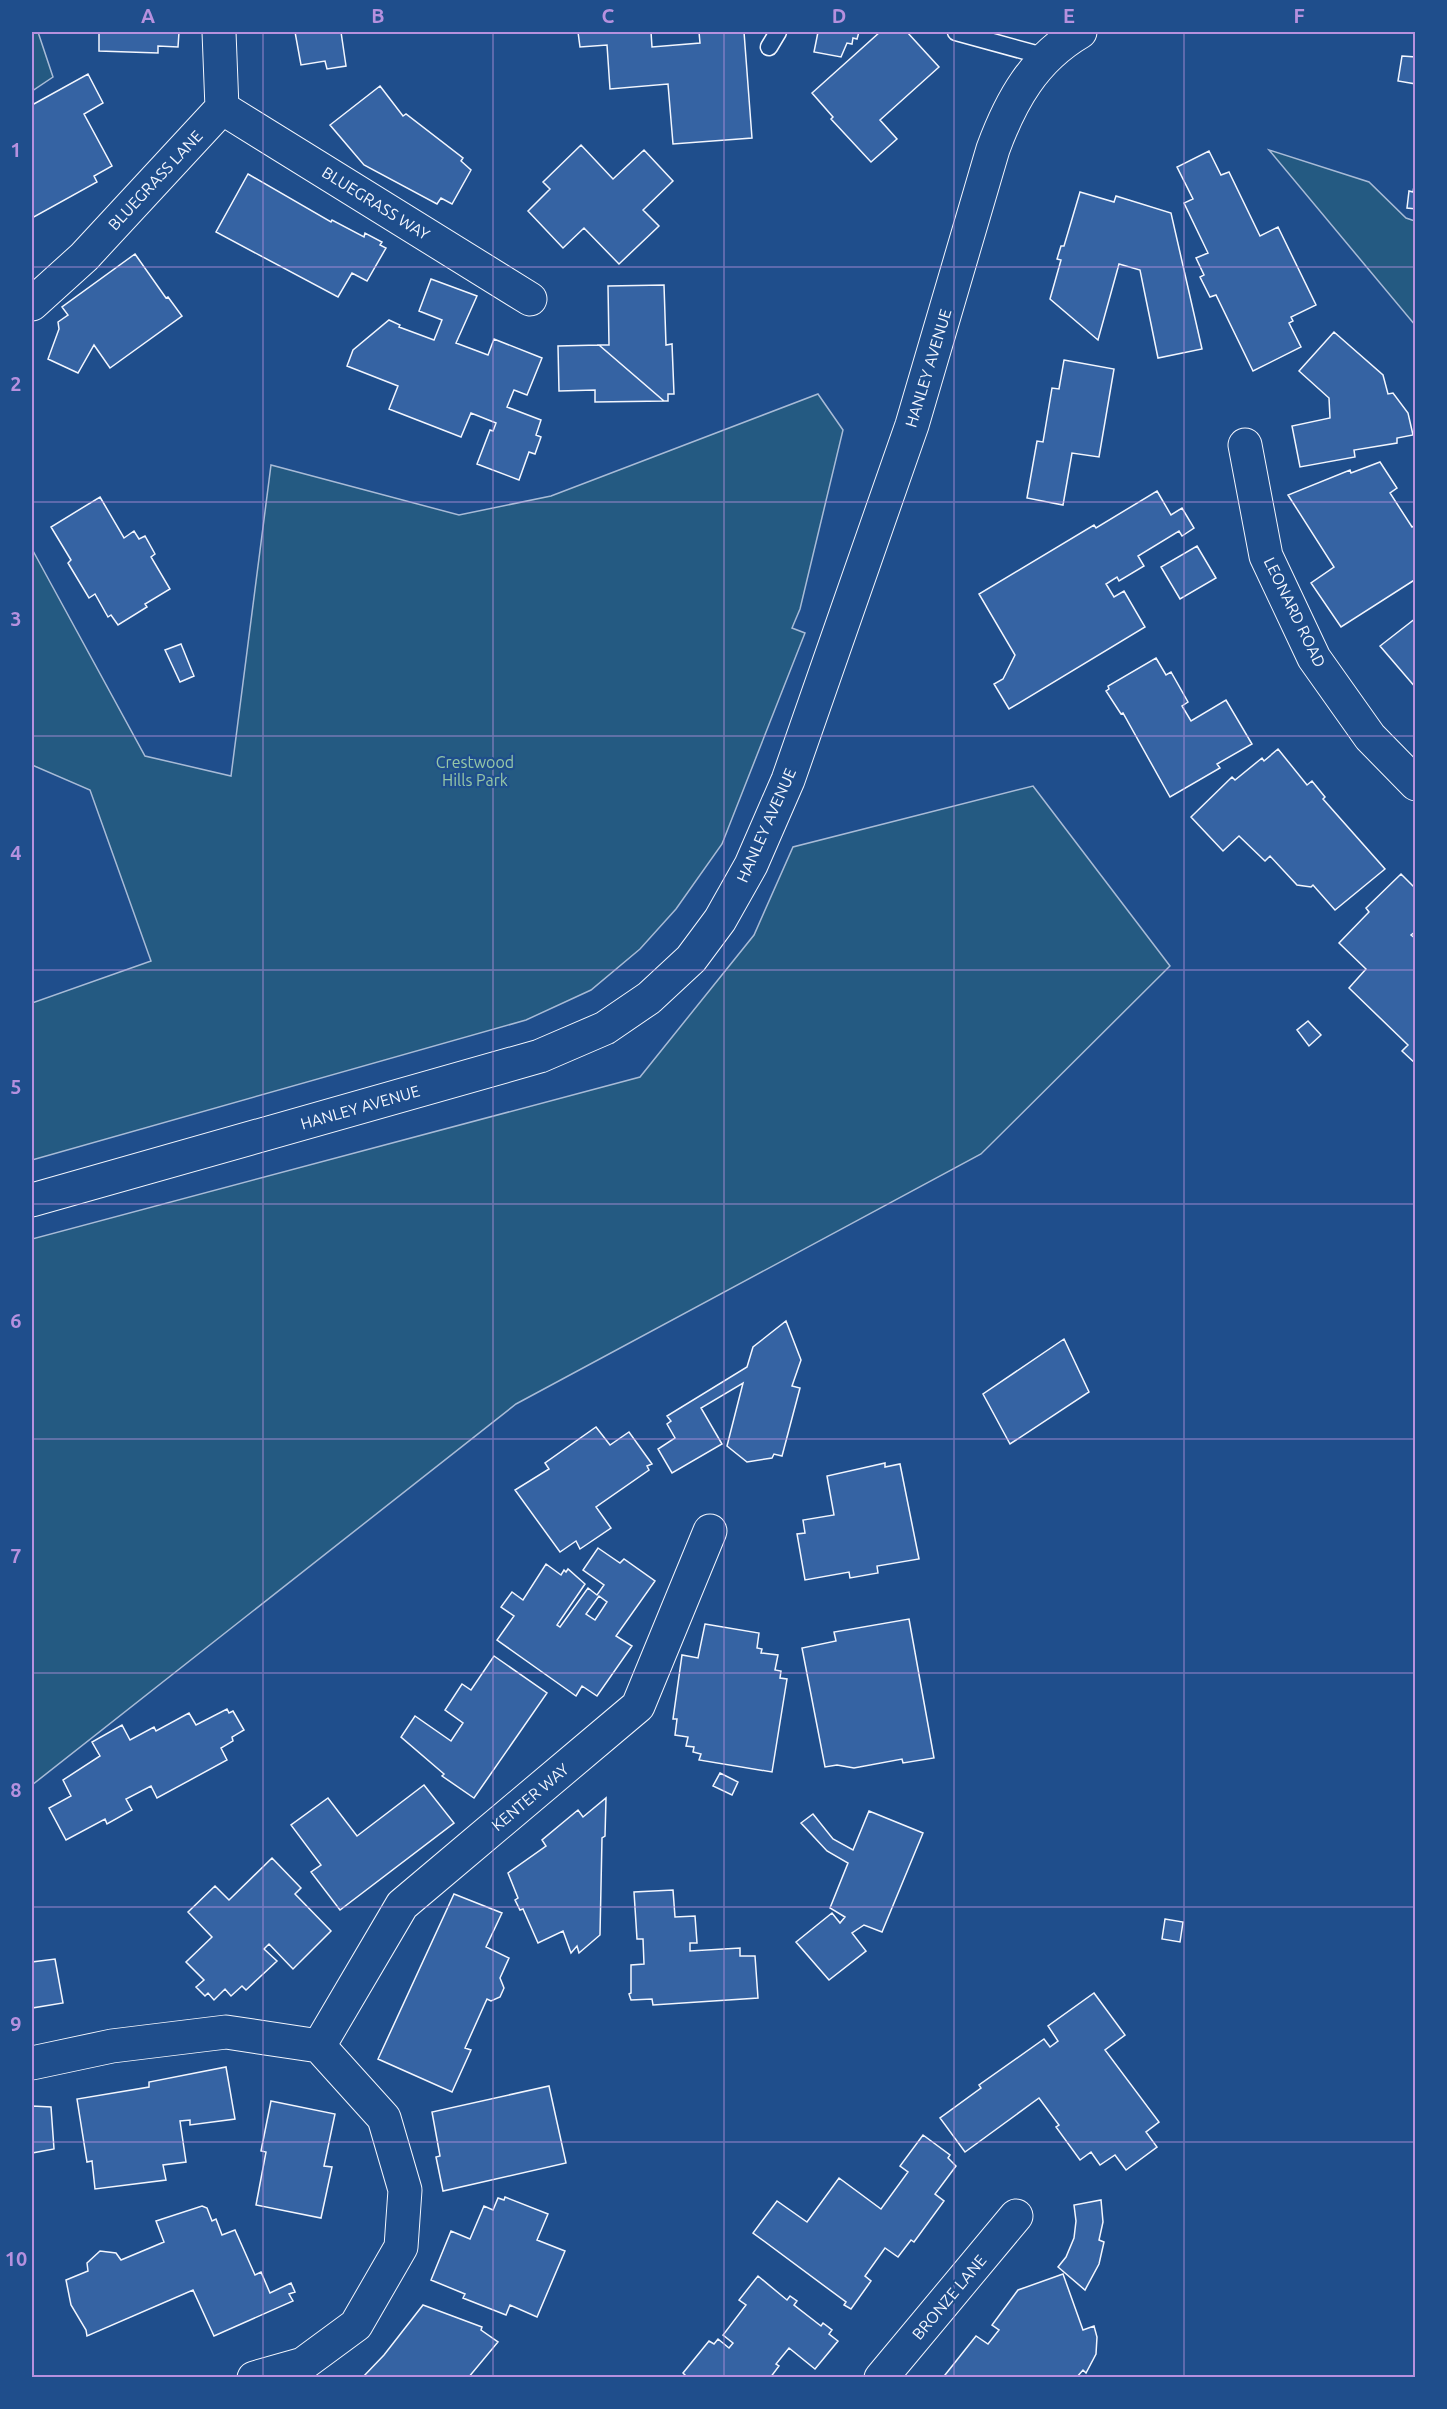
<svg xmlns="http://www.w3.org/2000/svg" width="1447" height="2409" font-family="Ubuntu,sans-serif">
  <style>
    .green { fill: #245a82; stroke: #a8bbd7; stroke-width: 1.5 }
    .building { fill: #3563a3; stroke: #f2f6ff; stroke-width: 1.5; fill-rule: evenodd }
    .lines { fill: none; stroke-linecap: round; stroke-linejoin: round }
    .service-casing { stroke: #f2f6ff; stroke-width: 19 }
    .minor-casing { stroke: #f2f6ff; stroke-width: 35 }
    .service { stroke: #1f4e8c; stroke-width: 16 }
    .minor { stroke: #1f4e8c; stroke-width: 33 }
    .grid { fill: none; stroke: #b691df; stroke-width: 1.5; stroke-opacity: 0.55 }
    .labels { text-anchor: middle; stroke-width: 4.5; stroke-linejoin: round; paint-order: stroke }
    .street-label { font-size: 16px; fill: #f2f6ff; stroke: #1f4e8c }
    .park-label { font-size: 16px; fill: #97c8a6; stroke: #1f4e8c }
    .neatline { fill: none; stroke: #b691df; stroke-width: 2 }
    .grid-label { font-size: 20px; text-anchor: middle; font-weight: bold; fill: #b691df }
  </style>
  <rect width="100%" height="100%" fill="#1f4e8c"/>
  <path class="green" d="M32,32H38L53,77L32,91Z
    M1269,150L1369,182L1406,218L1415,221V325Z
    M818,394L843,430L800,609L792,628L805,633L722,844L676,909L640,949L591,990L526,1020L32,1160V1003L151,961L90,790L32,765V549L145,756L231,776L271,465L459,515L551,496Z
    M1033,786L1170,966L981,1154L516,1404L32,1785V1239L640,1077L754,935L793,847Z"/>
  <path class="building" d="M99,32H179L178,47L158,46V53L99,51Z
    M295,32H341L346,66L327,69L325,61L301,65Z
    M578,32H651L652,47L700,43L699,32H744L752,138L673,144L668,84L610,89L607,45L580,47Z
    M818,32H859L857,39L853,38L852,44L847,43L841,57L814,52Z
    M880,32H907L939,67L880,120L897,139L871,162L831,119L833,117L812,93Z
    M1402,56L1416,57V84L1398,81Z
    M88,74L103,103L84,114L112,166L94,176L97,182L32,218V105Z
    M380,86L403,116L406,114L463,158L461,161L471,170L452,204L441,198L437,204L364,165L330,125Z
    M581,145L613,179L644,150L673,181L643,210L659,226L619,264L584,228L563,248L528,211L550,189L543,182Z
    M1209,151L1221,175L1229,172L1260,236L1278,227L1316,305L1291,317L1293,321L1289,323L1301,347L1253,371L1216,295L1210,297L1200,277L1204,275L1196,258L1208,253L1184,203L1193,199L1177,167Z
    M248,174L331,222L332,220L364,237L365,233L382,242L380,245L386,248L367,281L352,273L338,297L216,232Z
    M1416,174V209L1407,208L1409,191L1413,192Z
    M1080,192L1114,202L1116,196L1171,213L1202,349L1158,358L1140,270L1119,264L1098,340L1050,299L1061,260L1057,259L1061,246H1064Z
    M135,254L166,298L168,297L182,316L110,368L94,345L78,373L48,359L59,329L58,322L68,315L62,307Z
    M431,279L477,296L456,343L488,355L494,339L542,358L527,395L514,390L507,407L541,420L536,435L541,437L535,454L529,452L519,480L477,464L490,430L493,431L496,423L471,413L461,437L389,409L398,386L347,366L353,350L389,320L400,325L399,327L434,340L442,320L419,311Z
    M664,285L666,345L672,344L674,394H668V401H664L599,345H609L608,286Z
    M1334,332L1383,375L1388,394L1393,393L1408,413L1413,435L1397,438V443L1354,450L1355,457L1300,467L1292,426L1330,418L1329,398L1299,371Z
    M599,345L664,401L595,402V390L559,391L558,346Z
    M1064,360L1114,369L1099,457L1072,453L1063,505L1027,498L1037,441L1043,442L1052,388L1059,389Z
    M1380,462L1397,488L1390,493L1412,527L1416,525V579L1341,627L1311,583L1334,567L1288,495L1350,470L1351,473Z
    M1157,491L1171,515L1182,508L1194,528L1182,536L1179,531L1138,556L1144,566L1119,581L1117,577L1106,584L1114,597L1124,591L1145,627L1009,709L994,684L1003,679L1015,655L979,594L1094,525L1096,528Z
    M100,497L124,538L134,531L139,539L145,536L155,554L151,557L170,589L145,604L147,607L118,625L111,615L108,617L95,594L89,598L68,563L71,560L51,527Z
    M1197,546L1216,578L1180,599L1161,567Z
    M1416,618V688L1380,646Z
    M181,644L194,676L180,682L165,650Z
    M1156,658L1166,675L1171,672L1188,702L1182,706L1191,721L1226,700L1252,744L1217,764L1220,768L1170,797L1123,713L1121,714L1106,691L1109,689L1108,686Z
    M1278,749L1307,785L1312,781L1325,797L1323,799L1385,869L1335,910L1313,885L1311,887L1297,885L1270,856L1265,861L1239,836L1223,851L1191,817L1232,777L1235,780L1262,758L1264,761Z
    M1401,874L1416,889V931L1411,935L1416,939V1064L1402,1051L1408,1045L1349,988L1366,969L1339,943L1369,912L1366,908Z
    M1308,1021L1321,1035L1309,1046L1297,1030Z
    M786,1321L801,1360L792,1386L800,1388L782,1456L774,1454L772,1458L747,1462L727,1446L743,1383L701,1408L722,1444L672,1473L658,1449L675,1438L667,1424L671,1421L667,1416L747,1367L753,1347Z
    M1064,1339L1089,1392L1010,1444L983,1394Z
    M596,1427L610,1445L629,1432L652,1464L647,1466L649,1470L596,1507L611,1528L580,1549L576,1541L560,1552L515,1490L549,1469L545,1463Z
    M885,1463V1467L900,1464L919,1559L877,1566L878,1573L850,1578L849,1572L805,1580L797,1534L805,1533L803,1520L834,1515L827,1476Z
    M598,1548L620,1563L624,1559L655,1581L616,1636L632,1646L597,1696L582,1686L576,1696L497,1640L514,1616L501,1607L512,1592L523,1600L546,1564L561,1575L564,1570L566,1572L568,1569L585,1584L557,1625L560,1627L588,1588L597,1595L604,1585L583,1570ZM599,1596L607,1602L595,1620L586,1614Z
    M909,1619L934,1758L903,1763L902,1759L854,1768L837,1765L825,1767L802,1648L836,1641L834,1632Z
    M705,1624L759,1633L757,1648L762,1649L761,1653L778,1655L775,1670L781,1671L780,1678L787,1679L772,1772L699,1760L701,1754L693,1752L694,1747L686,1746L688,1737L675,1735L677,1719H673L682,1655L698,1658Z
    M494,1656L547,1693L474,1798L442,1776L444,1774L401,1737L415,1716L451,1741L463,1723L445,1710L462,1684L471,1690Z
    M227,1709L229,1713L233,1711L244,1730L232,1737L233,1741L221,1748L227,1760L157,1798L151,1786L126,1799L132,1810L107,1824L105,1819L66,1840L49,1808L71,1796L63,1780L100,1756L92,1742L122,1725L130,1740L154,1727L156,1731L189,1713L196,1725Z
    M720,1773L738,1782L732,1795L713,1786Z
    M424,1785L454,1823L340,1910L311,1872L321,1865L291,1825L328,1798L357,1836Z
    M606,1798L605,1836L602,1838L600,1935L579,1953L577,1946L571,1953L563,1931L538,1943L523,1909L520,1910L515,1900L518,1898L508,1873L546,1846L542,1840L578,1810L583,1817Z
    M869,1811L923,1833L882,1932L864,1925L852,1933L866,1951L829,1980L796,1942L832,1913L840,1923L845,1917L830,1908L848,1863L827,1851L801,1823L813,1814L833,1839L853,1850Z
    M272,1858L301,1888L295,1894L331,1931L293,1969L269,1944L264,1949L277,1961L246,1990L242,1986L231,1996L225,1989L214,2000L208,1993L205,1996L196,1987L204,1980L186,1962L212,1937L188,1912L215,1886L229,1900Z
    M673,1890L675,1917L695,1916L697,1943H690V1951L740,1948V1956H755L758,1998L653,2005L652,1999L631,2000L629,1994L631,1993V1965L644,1964L643,1939H637L634,1892Z
    M454,1894L502,1913L486,1947L509,1958L500,1978L504,1988L500,1997L491,2001L487,1999L465,2048L471,2050L452,2092L378,2059Z
    M1165,1919L1183,1922L1180,1942L1162,1939Z
    M55,1959L63,2003L32,2008V1962Z
    M1094,1993L1125,2035L1105,2050L1159,2122L1146,2132L1157,2147L1126,2170L1115,2155L1100,2165L1091,2152L1080,2160L1056,2127L1059,2125L1039,2098L965,2152L940,2118L981,2088L979,2085L1044,2039L1050,2047L1058,2041L1048,2026Z
    M226,2067L235,2119L190,2125V2120L180,2121L186,2162L163,2165L166,2180L95,2189L92,2161L87,2162L77,2099L149,2087V2082Z
    M549,2086L566,2163L443,2191L436,2157L440,2156L432,2112Z
    M271,2101L335,2114L324,2166L332,2167L321,2218L256,2205L266,2152L261,2151Z
    M32,2106L51,2107L54,2149L32,2153Z
    M923,2135L950,2155L948,2158L956,2166L935,2194L944,2201L914,2242L911,2240L898,2257L885,2248L865,2276L871,2281L851,2309L844,2305L846,2302L753,2233L777,2201L807,2222L839,2178L881,2209L908,2172L900,2166Z
    M505,2197L548,2214L537,2240L565,2251L537,2317L510,2305L506,2315L463,2298L465,2294L431,2280L451,2231L470,2239L484,2206L493,2210L498,2198L504,2200Z
    M1101,2200L1103,2222L1099,2240L1104,2242L1099,2264L1085,2290L1058,2267L1066,2257L1074,2238L1076,2221L1074,2205Z
    M202,2206L207,2208L212,2221L216,2219L222,2235L235,2230L255,2275L261,2272L270,2293L291,2283L295,2292L289,2294L293,2301L214,2336L193,2290L87,2336L86,2330L71,2305L66,2280L88,2271L87,2263L100,2251L116,2253L121,2260L164,2242L156,2221Z
    M1063,2274L1083,2330L1094,2326L1097,2337L1096,2354L1086,2373L1083,2370L1076,2378H948L945,2375L976,2336L988,2344L999,2330L992,2325L1018,2290Z
    M758,2276L787,2300L790,2296L797,2301L794,2305L821,2326L823,2323L832,2330L829,2334L838,2341L815,2369L789,2348L776,2364L779,2366L770,2378H688L683,2373L709,2341L714,2344L718,2339L729,2348L733,2343L723,2335L746,2305L739,2300Z
    M423,2305L482,2327L481,2330L498,2342L468,2378H362L384,2355Z"/>
  <g class="lines">
    <g class="service-casing">
      <path id="service" d="M956,32L1047,57
        M769,47L778,32"/>
    </g>
    <g class="minor-casing">
      <path id="minor" d="M222,108L530,299
        M32,304L84,257L222,108L219,32
        M1245,445L1266,556L1314,658L1370,737L1416,784
        M32,1200L540,1056L605,1028L649,998L691,959L720,920L751,865L788,780L912,425L993,149C1011,100 1034,59 1080,32
        M319,2046L402,1905L638,1706L710,1531
        M32,2063L112,2046L226,2032L319,2046L384,2118L405,2190L401,2247L356,2325L303,2364L254,2378
        M881,2378L1016,2216"/>
    </g>
    <use href="#service" class="service"/>
    <use href="#minor" class="minor"/>
  </g>
  <path class="grid" d="M263,32V2378M493,32V2378M724,32V2378M954,32V2378M1184,32V2378M32,267H1416M32,502H1416M32,736H1416M32,970H1416M32,1204H1416M32,1439H1416M32,1673H1416M32,1907H1416M32,2142H1416"/>
  <g class="labels">
    <g class="street-label">
      <text transform="translate(155 180) rotate(-47)" y="6">BLUEGRASS LANE</text>
      <text transform="translate(376 203) rotate(32)" y="6">BLUEGRASS WAY</text>
      <text transform="translate(928 368) rotate(-73)" y="6">HANLEY AVENUE</text>
      <text transform="translate(1295 612) rotate(64)" y="6">LEONARD ROAD</text>
      <text transform="translate(766 825) rotate(-66)" y="6">HANLEY AVENUE</text>
      <text transform="translate(360 1107) rotate(-16)" y="6">HANLEY AVENUE</text>
      <text transform="translate(530 1797) rotate(-40)" y="6">KENTER WAY</text>
      <text transform="translate(949 2297) rotate(-50)" y="6">BRONZE LANE</text>
    </g>
    <g class="park-label">
      <text x="475" y="768">Crestwood<tspan x="475" dy="18">Hills Park</tspan></text>
    </g>
  </g>
  <rect width="1447" height="2409" fill="none" stroke="#1f4e8c" stroke-width="66"/>
  <rect x="33" y="33" width="1381" height="2343" class="neatline"/>
  <g class="grid-label">
    <text x="148" y="23">A</text>
    <text x="378" y="23">B</text>
    <text x="608" y="23">C</text>
    <text x="839" y="23">D</text>
    <text x="1069" y="23">E</text>
    <text x="1299" y="23">F</text>
    <text x="16" y="157">1</text>
    <text x="16" y="391">2</text>
    <text x="16" y="626">3</text>
    <text x="16" y="860">4</text>
    <text x="16" y="1094">5</text>
    <text x="16" y="1328">6</text>
    <text x="16" y="1563">7</text>
    <text x="16" y="1797">8</text>
    <text x="16" y="2031">9</text>
    <text x="16" y="2266">10</text>
  </g>
</svg>
